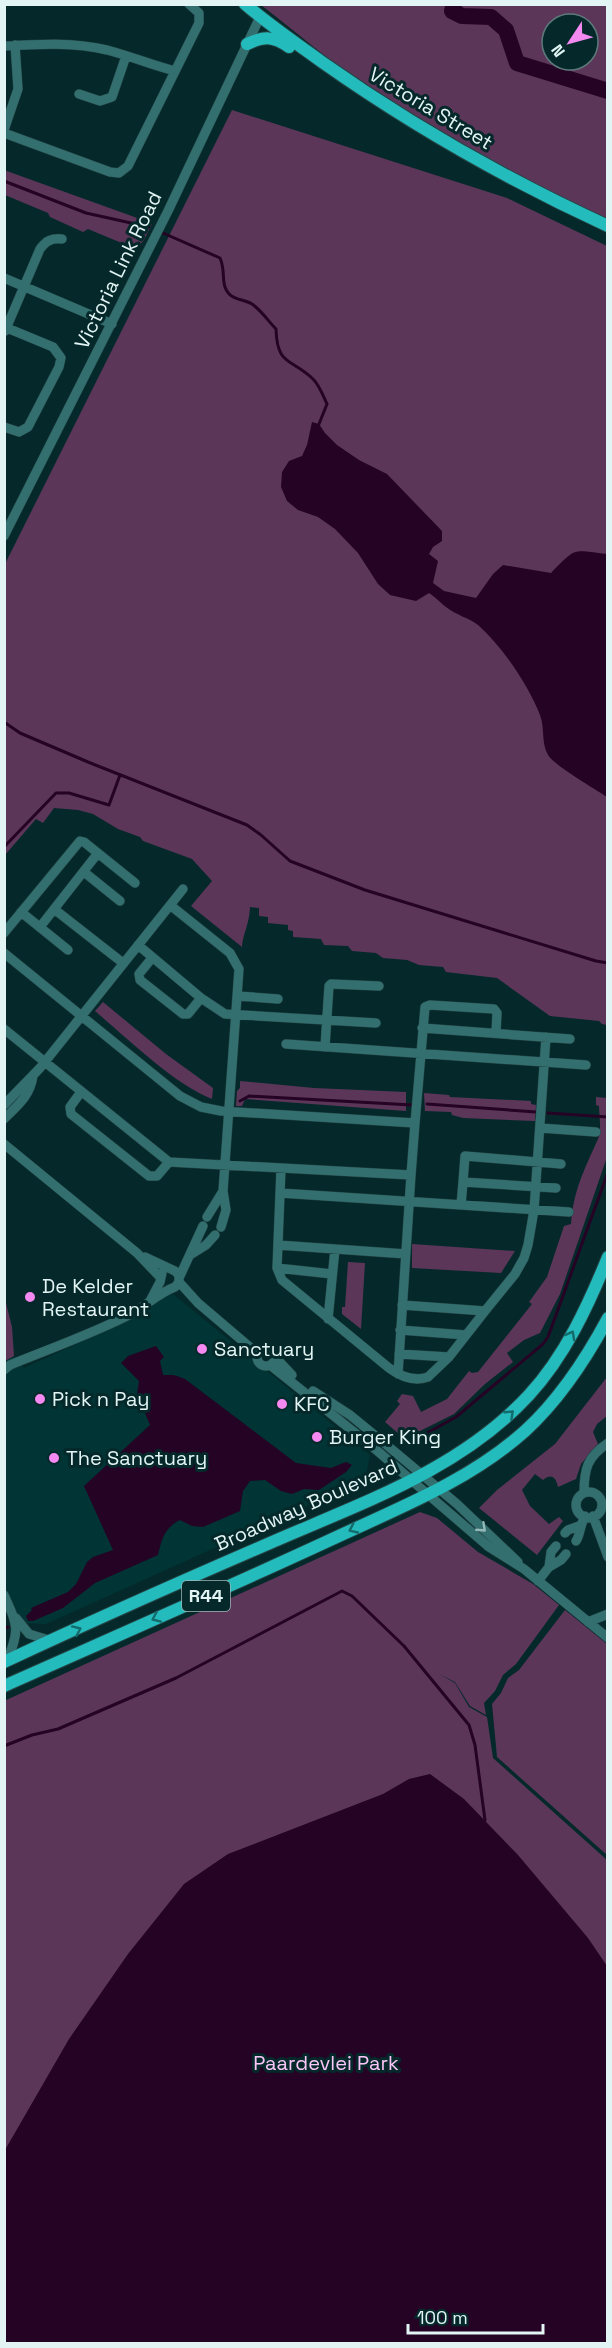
<svg xmlns="http://www.w3.org/2000/svg" width="612" height="2348" font-family="'Space Grotesk',sans-serif">
  <style>
    .built { fill: #013434 }
    .green { fill: #5b3659; fill-rule: evenodd }
    .water { fill: #250325 }
    .lines { fill: none; stroke-linecap: round; stroke-linejoin: round }
    .stream { stroke: #250325; stroke-width: 3 }
    .river { stroke: #250325; stroke-width: 16 }
    .minor-casing { stroke: #244546; stroke-width: 10 }
    .major-casing { stroke: #244546; stroke-width: 14 }
    .minor { stroke: #346f70; stroke-width: 9 }
    .major { stroke: #24bbbd; stroke-width: 12 }
    .oneway { stroke: #136b6c }
    .oneway2 { stroke: #94b8b9 }
    .poi-dot { fill: #f389f1; stroke: #05292a; stroke-width: 2 }
    .labels { text-anchor: middle; stroke-width: 6; stroke-linejoin: round; paint-order: stroke }
    .shield { fill: #05292a; stroke: #a0b7b7; stroke-width: 1.5 }
    .shield-label { font-size: 18px; font-weight: bold; fill: #e2f4f4 }
    .street-label { font-size: 20px; fill: #e2f4f4; stroke: #05292a }
    .poi-label { font-size: 20px; fill: #e2f4f4; stroke: #05292a; text-anchor: start }
    .park-label { font-size: 20px; fill: #fac6f7; stroke: #05292a }
  </style>
  <rect width="100%" height="100%" fill="#05292a"/>
  <path class="built" d="M173,1294L370,1455L365,1480L46,1624L12,1623L4,1607V1361L14,1356L24,1368L138,1316L168,1295Z"/>
  <path class="green" d="M261,5H607V220C525,181 442,141 368,88C331,62 296,32 261,5ZM552,24H588V60H552Z
    M232,110L507,198L607,246V1025L602,1024L599,1021L550,1016L497,978L446,972L443,967L419,965L407,960L383,958L376,953L352,951L348,946L324,945L321,939L293,937V931L288,930V925L268,923V917L259,916V908L250,907C249,926 243,933 242,947L191,906L212,881L192,859L143,841L140,837L118,829L93,814L78,810L54,808L43,823L36,819L5,855L4,566Z
    M4,170L140,219L152,224L144,240L136,249L88,229L83,232L50,217L48,213L5,195Z
    M103,1002L166,1054L213,1088L212,1099C174,1084 128,1039 95,1011Z
    M240,1081L314,1088L406,1092V1111L245,1099L242,1106H236L237,1091L240,1088Z
    M424,1093L449,1095L450,1097L531,1101V1104L536,1105L535,1121L463,1118L452,1115L451,1112L425,1111Z
    M596,1097L607,1098V1157L560,1294L540,1333L524,1340L507,1353L513,1362L485,1384L454,1414L414,1434L400,1435L385,1422L400,1404L397,1401L402,1394L413,1396L421,1412L447,1399L469,1371L472,1373L478,1372L532,1304L529,1302L547,1277L564,1226L571,1224C573,1191 585,1168 598,1139C602,1130 599,1115 599,1106L596,1105Z
    M412,1244L515,1251L501,1273L412,1268Z
    M348,1262L365,1263L361,1329L342,1314V1307H345Z
    M5,1299L12,1327L14,1356L5,1361Z
    M607,1377V1416L597,1424L593,1432L598,1444L581,1464L576,1479L558,1487C556,1477 551,1473 543,1480L535,1474L522,1490L530,1506L549,1524L559,1517L563,1521L537,1555L479,1508L497,1490L555,1444Z
    M420,1512L437,1518L478,1552L533,1584L559,1605L516,1664L503,1675L495,1691L484,1703L486,1715L470,1706L455,1682L439,1674L455,1683L469,1707L487,1717L493,1758L607,1860V2343H5L4,1701Z
    M565,1610L607,1644V1855L497,1757L492,1704L501,1693L508,1678L519,1670Z"/>
  <path class="water" d="M312,422L319,424L325,433L337,445L359,460L387,474L442,531V541L433,547L429,554L438,561L433,583L444,591L476,598L493,574L503,565L551,573C577,547 571,550 607,554V797C595,789 555,766 548,755C541,743 545,728 540,715C529,686 502,646 478,625C469,618 456,615 446,607C440,602 436,598 429,593L416,601L390,595L378,584L358,553L335,529L318,517L298,510L287,501L281,487L282,472L289,461L302,456L307,445Z
    M156,1346L164,1357L160,1361L163,1375H174L185,1379L296,1463L331,1468L346,1462L352,1465L346,1472L319,1490L304,1489L292,1494L281,1491L265,1480L250,1481L243,1491L240,1511L203,1527L192,1526L180,1520C164,1528 162,1539 158,1555L95,1583L63,1608L33,1621H28L26,1616L32,1610L31,1608L68,1592L76,1584L87,1562L93,1557L113,1550L84,1486L150,1425L137,1394L139,1381L121,1363L128,1356Z
    M430,1774L464,1799L518,1855L588,1938L607,1966V2343H5V2150L69,2039L128,1954L184,1884L228,1854L383,1794L409,1779Z"/>
  <g class="lines">
    <path class="stream" d="M4,181L86,213L149,227
      M163,233L220,258C225,269 222,278 225,287C230,301 242,298 252,304C261,310 269,322 276,329C277,366 291,358 313,379C320,386 323,396 327,404L319,424
      M4,722L20,733L88,762L247,825L261,835L290,861L365,890L596,961L608,963
      M4,847L56,793H69L109,805L120,775
      M240,1101L249,1096L412,1105
      M427,1104L536,1112
      M548,1113L608,1117
      M409,1443L456,1417L543,1344L548,1337L608,1172
      M4,1629L8,1627
      M4,1746L32,1735L58,1729L176,1678L342,1591L352,1596L404,1646L469,1725L475,1745L485,1820"/>
    <path class="river" d="M454,4L452,11L462,16L491,17L506,30L517,63L608,91"/>
    <g class="minor-casing">
      <path id="minor" d="M4,46C39,44 73,42 107,50C130,56 152,65 175,71
        M79,94L100,101L112,97L126,56
        M4,130L18,89L15,45
        M4,133L110,172L119,173L128,166L199,23V13L189,4
        M4,278L112,324
        M5,331L40,249C46,241 51,238 62,239
        M4,427L19,432L28,427L59,367L61,358L53,347L7,328
        M4,536L168,211L260,17
        M84,872L120,901
        M170,905L230,953L239,969L223,1191L226,1210L221,1227
        M54,909L123,963
        M21,912L68,950
        M40,927L98,853
        M4,933L80,841L84,842L135,883
        M138,945L201,998L225,1014L376,1023
        M4,953L180,1096L201,1107L221,1111L415,1123L411,1175
        M152,958L139,974L140,980L183,1014H188L201,998
        M238,996L278,999
        M422,1028L570,1039
        M4,1029L169,1162L411,1175L398,1374
        M286,1044L586,1065
        M325,1047L329,986L331,984L379,986
        M81,1092L70,1107L71,1114L149,1176H157L169,1162
        M4,1105L40,1068L183,889
        M4,1119C18,1105 30,1096 33,1076
        M415,1123L425,1007L430,1005L494,1009L497,1013L496,1032
        M540,1128L596,1132
        M4,1144L137,1253L160,1277
        M281,1169L277,1268L282,1280L389,1368C400,1376 414,1382 428,1377L449,1357L485,1311L515,1274L524,1258L528,1245L534,1210L546,1037
        M556,1188L463,1182L465,1156L561,1164
        M280,1193L569,1212
        M461,1205L463,1182
        M207,1217L223,1191
        M278,1245L406,1254
        M190,1255L206,1245L215,1235
        M145,1257L175,1271L179,1275V1282
        M277,1268L332,1274
        M179,1278L203,1226
        M179,1282L198,1303L258,1354
        M150,1301L160,1282L162,1273
        M402,1305L485,1311
        M328,1319L335,1249
        M400,1330L466,1335
        M257 1357a9 9 0 1 1 18 0a9 9 0 1 1-18 0Z
        M399,1354L449,1357
        M275,1357L292,1375
        M270,1365L374,1448L489,1547L524,1569L608,1638
        M4,1370L10,1365C49,1349 89,1335 127,1316C144,1308 158,1293 175,1287L179,1282
        M313,1391L350,1415L383,1442L457,1504L518,1562
        M576 1505a13 13 0 1 1 26 0a13 13 0 1 1-26 0Z
        M584,1493C584,1469 587,1457 608,1443
        M593,1516L608,1557
        M565,1533L568,1530L579,1526
        M576,1541C580,1536 580,1525 585,1516
        M549,1567L551,1552L556,1546
        M538,1581L549,1567L561,1560L566,1554
        M4,1595C18,1626 20,1629 7,1661
        M16,1618L29,1634L52,1641
        M588,1622L608,1614"/>
    </g>
    <g class="major-casing">
      <path id="major" d="M245,4C269,25 296,43 322,62C414,127 506,179 608,226
        M247,44C264,36 273,36 289,47
        M4,1662C92,1621 182,1581 270,1543C361,1503 460,1470 529,1395C565,1356 588,1306 608,1257
        M4,1686C112,1638 220,1591 328,1541C396,1509 468,1482 525,1431C560,1399 586,1359 608,1318"/>
    </g>
    <use href="#minor" class="minor"/>
    <use href="#major" class="major"/>
  </g>
  <defs><path id="oneway-chevron" d="M-2-3.5L2.5 0L-2 3.5" fill="none" stroke-width="1.6" stroke-linecap="round" stroke-linejoin="round" transform="scale(1.5)"/></defs>
  <g class="oneway">
    <use href="#oneway-chevron" transform="translate(571 1335) rotate(-61)"/>
    <use href="#oneway-chevron" transform="translate(510 1414) rotate(-43)"/>
    <use href="#oneway-chevron" transform="translate(353 1529) rotate(155)"/>
    <use href="#oneway-chevron" transform="translate(156 1618) rotate(156)"/>
    <use href="#oneway-chevron" transform="translate(77 1630) rotate(-24)"/>
  </g>
  <use class="oneway2" href="#oneway-chevron" transform="translate(482 1528) rotate(43)"/>
  <g class="poi-dot">
    <circle cx="30" cy="1297" r="6"/>
    <circle cx="202" cy="1349" r="6"/>
    <circle cx="40" cy="1399" r="6"/>
    <circle cx="282" cy="1404" r="6"/>
    <circle cx="317" cy="1437" r="6"/>
    <circle cx="54" cy="1458" r="6"/>
  </g>
  <g class="labels">
    <rect class="shield" x="182" y="1581" width="48" height="30" rx="4.5"/>
    <g class="shield-label">
      <text x="206" y="1602">R44</text>
    </g>
    <g class="street-label">
      <text transform="translate(431 108) rotate(31)" y="7">Victoria Street</text>
      <text transform="translate(118 270) rotate(-64)" y="7">Victoria Link Road</text>
      <text transform="translate(306 1505) rotate(-24)" y="7">Broadway Boulevard</text>
    </g>
    <g class="poi-label">
      <text x="42" y="1293">De Kelder<tspan x="42" dy="23">Restaurant</tspan></text>
      <text x="214" y="1356">Sanctuary</text>
      <text x="52" y="1406">Pick n Pay</text>
      <text x="294" y="1411">KFC</text>
      <text x="329" y="1444">Burger King</text>
      <text x="66" y="1465">The Sanctuary</text>
    </g>
    <g class="park-label">
      <text x="326" y="2070">Paardevlei Park</text>
    </g>
  </g>
  <rect width="612" height="2348" fill="none" stroke="#e2f4f4" stroke-width="12"/>
  <g transform="translate(570 42) rotate(234)"><circle r="28" fill="#05292a" stroke="#5d7a7b" stroke-width="1.5"/>
  <path d="M0-4.5L10 22L0 15L-10 22Z" fill="#f389f1"/>
  <text y="-9" font-size="16" font-weight="bold" text-anchor="middle" fill="#e2f4f4">N</text>
  </g>
  <path d="M408 2324v9h135v-9" fill="none" stroke="#e2f4f4" stroke-width="3"/>
  <text x="417" y="2324" font-size="18" fill="#e2f4f4" stroke="#05292a" stroke-width="4.5" paint-order="stroke">100 m</text>
</svg>
